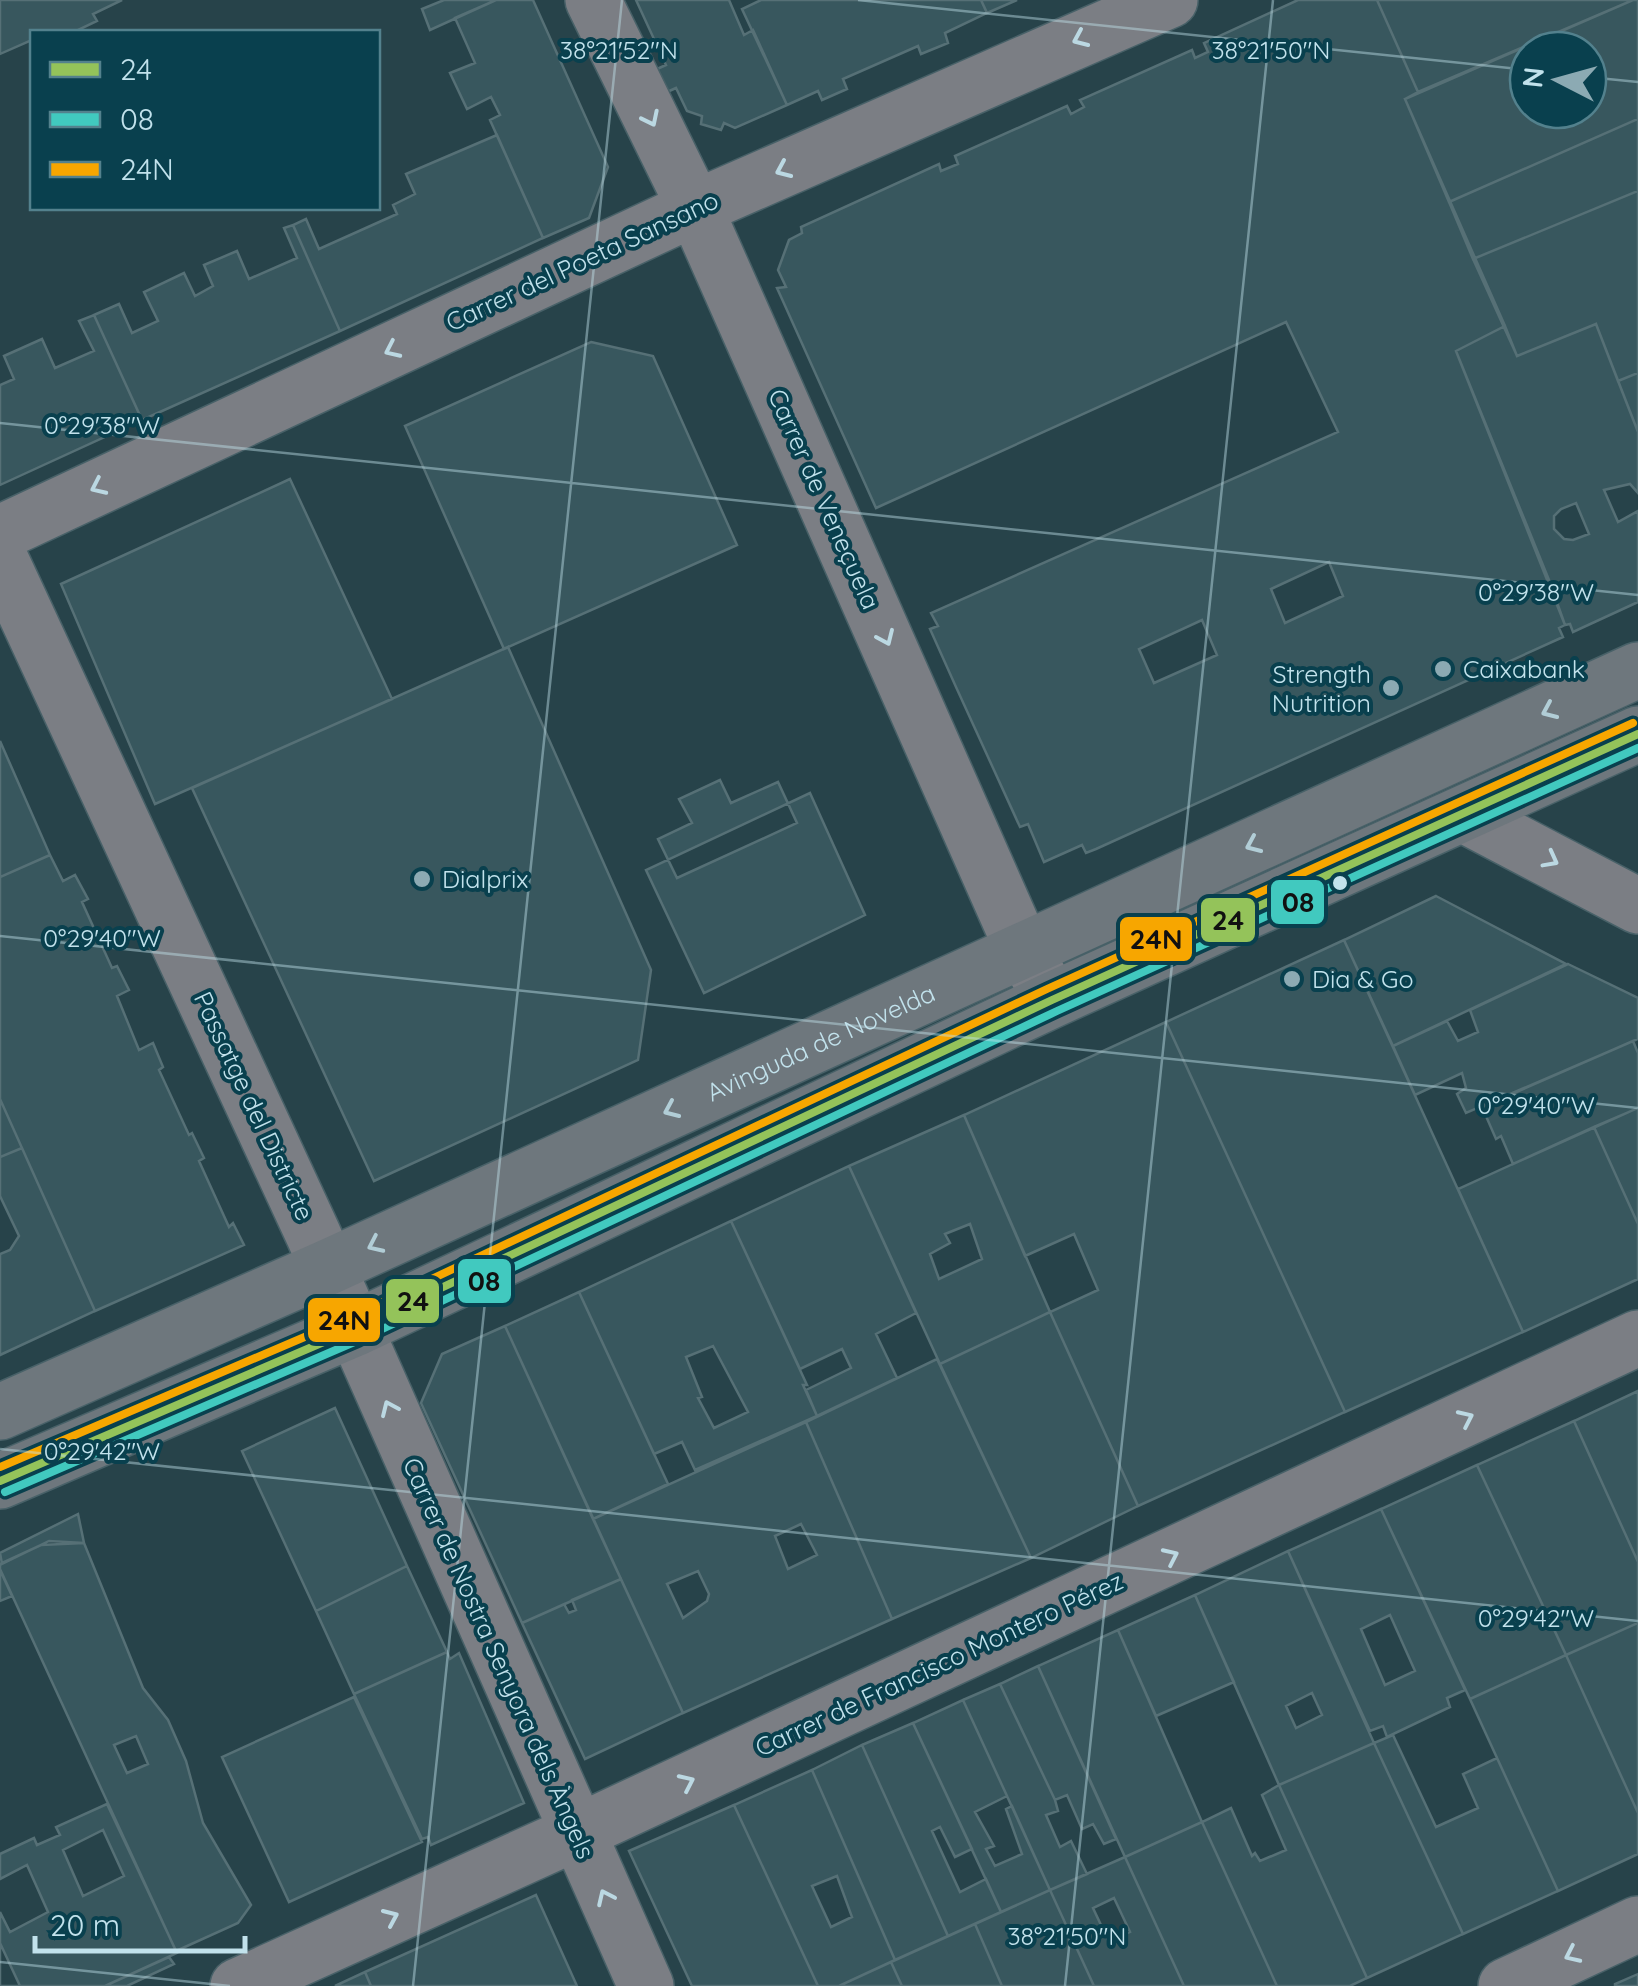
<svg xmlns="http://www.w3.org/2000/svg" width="1638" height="1986" font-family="Quicksand,sans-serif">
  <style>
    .building { fill: #38575e; stroke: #567076; stroke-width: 2.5; fill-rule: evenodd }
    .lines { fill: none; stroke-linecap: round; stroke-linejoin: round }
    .street-casing { stroke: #486168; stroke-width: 58 }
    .secondary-casing { stroke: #486168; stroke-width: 58 }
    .street { stroke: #7b7e84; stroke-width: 55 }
    .secondary { stroke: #6e777d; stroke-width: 55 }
    .bus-1-casing { stroke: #09404e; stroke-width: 15 }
    .bus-2-casing { stroke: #09404e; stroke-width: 15 }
    .bus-3-casing { stroke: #09404e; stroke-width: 15 }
    .bus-1 { stroke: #94c35a; stroke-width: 8 }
    .bus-2 { stroke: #41c9bf; stroke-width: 8 }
    .bus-3 { stroke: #f7a600; stroke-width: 8 }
    .oneway { stroke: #bbd8e2 }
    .oneway2 { stroke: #b1cdd6 }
    .ticks { fill: none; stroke: #c2e2ec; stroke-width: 2.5; stroke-opacity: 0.45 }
    .poi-dot { fill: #8caab3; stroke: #09404e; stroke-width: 4 }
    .bus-dot { fill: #c2e2ec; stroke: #09404e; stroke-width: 4 }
    .labels { text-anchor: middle; stroke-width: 8; stroke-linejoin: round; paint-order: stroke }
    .street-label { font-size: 25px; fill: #c2e2ec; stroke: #09404e }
    .poi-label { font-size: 25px; fill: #c2e2ec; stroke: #09404e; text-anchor: start }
    .ticks-label { font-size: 25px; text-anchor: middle; fill: #c2e2ec; stroke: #09404e; stroke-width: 8; stroke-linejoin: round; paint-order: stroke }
    .line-badge { stroke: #09404e; stroke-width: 4 }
    .pale-badge-label { font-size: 28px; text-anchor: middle; font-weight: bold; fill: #111 }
  </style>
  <rect width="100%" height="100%" fill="#27434a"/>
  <path class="building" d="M0,0H122L93,14L97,21L74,32H32V40L0,54Z
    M444,0H496L430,30L422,9Z
    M496,0H533L608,167L589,218L543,238L490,120L500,115L491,97L467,109L450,73L475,63L455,18Z
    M636,0H729L744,35L753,30L787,105L735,128L724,123L721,130L701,124L702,116L687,111L676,88L667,92L657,69L666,65Z
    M761,0H981L987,13L945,33L948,43L921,54L918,46L843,79L847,89L822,100L818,91L787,105L742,9Z
    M981,0H1017L987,13Z
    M1298,0H1377L1418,92L1405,99L1505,326L1456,351L1549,580L1565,625L1559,628L1563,637L1096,849L1086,853L1082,845L1044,862L1028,824L1020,827L956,687L930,629L938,626L931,613L1338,432L1286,322L876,508L782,299L777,288L786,287L778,270L789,240L802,233L801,227L939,164L941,171L958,164L955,156L1067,106L1071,114L1084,107L1080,100L1192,50L1195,58L1208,52L1204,43ZM1329,562L1343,596L1285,623L1271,589ZM1202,620L1217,655L1154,683L1139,649Z
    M1377,0H1633L1418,92Z
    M1633,0H1638V119L1449,202L1405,99ZM1528,50H1588V110H1528Z
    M1638,119V191L1473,259L1449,202Z
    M497,135L543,238L340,331L293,225L306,219L319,249L397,214L393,205L415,194L406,174Z
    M1638,191V373L1618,381L1596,324L1517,356L1473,259Z
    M293,225L340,331L142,420L94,315L119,304L132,333L158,321L144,292L184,273L195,296L213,286L204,265L237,251L249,279L297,258L284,228Z
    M94,315L142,420L0,485V385L14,379L4,356L42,339L55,368L94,351L79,321Z
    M1596,324L1638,432V493L1630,484L1604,490L1618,522L1638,511V602L1573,632L1570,624L1565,625L1456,351L1505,326L1517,356ZM1576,503L1589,534L1573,540L1564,539L1554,529V516L1561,509Z
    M591,342L653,356L737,545L504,649L405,426Z
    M1638,373V432L1618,381Z
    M290,479L392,699L155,804L61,584Z
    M508,647L651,970L638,1060L374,1181L192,788Z
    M0,741L50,855L0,877Z
    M720,780L731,803L778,782L797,823L677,878L658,839L692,823L679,799Z
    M810,793L865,915L704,993L646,870Z
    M50,855L63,881L75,875L88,899L82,902L112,968L117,966L129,990L117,996L139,1050L153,1043L163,1067L159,1070L189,1135L192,1133L204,1158L199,1161L229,1227L233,1223L244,1245L95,1311L0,1099V877Z
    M1436,896L1566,964L1393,1046L1344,940Z
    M1344,940L1523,1332L1345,1412L1166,1022Z
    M1568,964L1638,998V1039L1466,1113L1457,1094L1466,1088L1462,1073L1415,1095L1393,1046L1447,1021L1458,1041L1478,1032L1470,1010Z
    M1166,1022L1345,1412L1138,1506L1050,1312L1098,1290L1074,1234L1025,1256L964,1115Z
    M1633,1041L1638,1053V1108L1513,1164L1501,1136L1496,1139L1482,1107Z
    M0,1099L22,1148L0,1157Z
    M1638,1108V1224L1594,1127Z
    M964,1115L1050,1312L940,1364L849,1166ZM970,1224L982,1259L939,1279L930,1254L950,1243L945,1234Z
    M1594,1127L1638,1224V1279L1523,1332L1458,1189Z
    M22,1148L95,1311L0,1355V1254L10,1250L19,1236L0,1196V1157Z
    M849,1166L916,1313L876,1334L897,1378L817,1416L806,1390L851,1368L842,1349L800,1369L731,1221Z
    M731,1221L807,1385H803L817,1416L695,1470L682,1442L654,1454L579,1292ZM713,1346L748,1412L714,1428L698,1398L702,1397L686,1357Z
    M579,1292L668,1484L593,1519L505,1326Z
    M1050,1312L1138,1506L1031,1558L940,1364Z
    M505,1326L621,1579L522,1623L421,1403L442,1354Z
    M937,1359L1031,1558L892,1619L806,1422Z
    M1638,1391V1562L1574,1421Z
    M335,1408L407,1566L316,1611L242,1451Z
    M1574,1421L1638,1562V1623L1566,1655L1477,1465Z
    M806,1422L892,1619L683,1713L593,1519ZM801,1524L817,1555L788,1569L775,1536ZM698,1571L709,1594L707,1601L683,1618L667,1584Z
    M1477,1465L1566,1655L1470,1699L1381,1509Z
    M1381,1509L1465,1690L1447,1698L1450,1707L1387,1737L1383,1726L1370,1731L1288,1551ZM1390,1615L1415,1671L1385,1685L1361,1629Z
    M78,1514L84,1543L49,1541L2,1564L0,1553Z
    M84,1543L143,1688L168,1720L186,1761L203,1823L251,1905L238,1923L176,1951L0,1569V1564L41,1545ZM136,1736L148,1764L127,1773L114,1745Z
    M1288,1551L1374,1743L1279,1785L1195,1595ZM1312,1693L1322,1715L1296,1728L1286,1706Z
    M407,1566L447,1652L354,1694L316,1611Z
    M0,1570L12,1596L0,1601Z
    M621,1579L683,1713L585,1759L522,1623L564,1604L569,1613L576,1610L572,1600Z
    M1195,1595L1234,1682L1156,1716L1118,1630Z
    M1638,1623V1813L1566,1655Z
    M1118,1630L1202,1822L1125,1857L1038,1666Z
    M447,1652L450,1659L459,1653L524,1803L431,1845L428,1837L422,1839L354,1694Z
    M1566,1655L1638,1813V1854L1558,1891L1470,1699Z
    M1038,1666L1116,1839L1104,1844L1093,1824L1082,1829L1067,1795L1055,1800L1000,1684Z
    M1000,1684L1055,1800L1058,1811L1046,1815L1060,1847L1071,1841L1087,1874L1050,1890L963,1700Z
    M354,1697L422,1842L289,1902L222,1757Z
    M963,1700L1007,1796L975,1812L994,1846L986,1849L995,1866L1022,1854L1006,1809L1012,1806L1050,1890L1001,1912L913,1723Z
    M913,1723L972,1849L955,1857L940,1827L932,1831L960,1892L986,1879L1001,1912L948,1936L862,1745Z
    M1393,1735L1436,1827L1478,1808L1463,1774L1497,1758L1558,1891L1463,1934L1374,1743Z
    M1374,1743L1463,1934L1367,1978L1279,1785Z
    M862,1745L948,1936L895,1960L812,1770Z
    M812,1770L895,1960L839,1986H818L734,1805ZM837,1876L852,1917L831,1927L812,1886Z
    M1279,1785L1367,1978L1350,1986H1277L1202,1822L1231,1808L1252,1856L1255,1853L1260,1861L1286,1850L1262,1795Z
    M107,1804L177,1953L105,1986H20L0,1943V1912L10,1932L48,1912L27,1865L0,1879V1854L34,1838L37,1845L60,1835L56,1827ZM103,1830L124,1876L83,1896L63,1850Z
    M734,1805L818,1986H692L629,1851Z
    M1202,1822L1277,1986H1184L1125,1857Z
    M1125,1857L1184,1986H1094L1050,1890ZM1114,1898L1130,1932L1109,1942L1093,1908Z
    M1050,1890L1094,1986H1002L975,1924Z
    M536,1895L577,1986H371L365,1972Z
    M975,1924L1002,1986H902L891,1962Z
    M0,1943L20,1986H0Z
    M0,1943L20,1986H0Z
    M169,1957L174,1964L127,1986H105Z
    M891,1962L902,1986H839Z
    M365,1972L371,1986H335Z
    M1638,1974V1986H1615V1984Z"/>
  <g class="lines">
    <g class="street-casing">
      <path id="street" d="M593,0L695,208L1023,950L1048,992
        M0,533L695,208L1170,0
        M0,558L313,1234L646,1986
        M1464,815L1638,906
        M238,1986L576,1833L1638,1338
        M1506,1986L1638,1924"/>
    </g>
    <g class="secondary-casing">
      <g id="secondary">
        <path id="s1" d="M0,1412L326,1268L1638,670"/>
        <path d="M0,1481L354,1329L1052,1000L1638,734"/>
      </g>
    </g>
    <use href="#street" class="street"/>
    <use href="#secondary" class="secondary"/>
    <g class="bus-1-casing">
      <path id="bus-1" d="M0,1481L354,1329L1052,1000L1638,734"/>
    </g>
    <g class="bus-2-casing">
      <path id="bus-2" d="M5,1492L359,1340L1057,1011L1638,748"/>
    </g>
    <g class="bus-3-casing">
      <path id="bus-3" d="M0,1467L349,1318L1047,989L1633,723"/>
    </g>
    <use href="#bus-1" class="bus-1"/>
    <use href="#bus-2" class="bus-2"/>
    <use href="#bus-3" class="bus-3"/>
  </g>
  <defs><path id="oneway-chevron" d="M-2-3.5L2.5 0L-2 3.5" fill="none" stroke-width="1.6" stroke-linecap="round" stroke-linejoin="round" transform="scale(2.5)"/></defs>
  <g class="oneway">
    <use href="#oneway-chevron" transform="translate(1080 39) rotate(156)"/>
    <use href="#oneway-chevron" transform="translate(651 119) rotate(64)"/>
    <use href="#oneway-chevron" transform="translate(783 170) rotate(156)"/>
    <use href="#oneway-chevron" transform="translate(392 350) rotate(155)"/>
    <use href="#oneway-chevron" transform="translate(98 487) rotate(155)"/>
    <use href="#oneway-chevron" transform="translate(886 638) rotate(66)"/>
    <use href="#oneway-chevron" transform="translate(1551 860) rotate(28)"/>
    <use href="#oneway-chevron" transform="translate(389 1408) rotate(-114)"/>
    <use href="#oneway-chevron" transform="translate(1466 1418) rotate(-25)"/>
    <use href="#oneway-chevron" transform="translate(1171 1556) rotate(-25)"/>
    <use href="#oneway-chevron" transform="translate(687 1782) rotate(-25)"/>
    <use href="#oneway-chevron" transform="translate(605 1897) rotate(-115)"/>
    <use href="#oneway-chevron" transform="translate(391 1917) rotate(-24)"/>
    <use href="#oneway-chevron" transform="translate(1572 1955) rotate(155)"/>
  </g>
  <g class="oneway2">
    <use href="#oneway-chevron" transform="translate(1549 711) rotate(156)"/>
    <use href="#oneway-chevron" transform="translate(1253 845) rotate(156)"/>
    <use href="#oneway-chevron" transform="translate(671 1110) rotate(156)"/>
    <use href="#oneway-chevron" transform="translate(375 1245) rotate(155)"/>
  </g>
  <path class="ticks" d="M858,0L1528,70M1588,77L1638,82M0,423L1638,595M0,936L1638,1108M0,1449L1638,1621M0,1962L230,1986M413,1986L622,0M1065,1986L1273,0"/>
  <g class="poi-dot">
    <circle cx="1443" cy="669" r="10"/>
    <circle cx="1391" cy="688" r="10"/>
    <circle cx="422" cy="879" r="10"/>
    <circle cx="1292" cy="979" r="10"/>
  </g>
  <circle class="bus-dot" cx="1340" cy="883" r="9"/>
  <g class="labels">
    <g class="street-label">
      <text transform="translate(582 261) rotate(-25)" y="9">Carrer del Poeta Sansano</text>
      <text transform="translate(824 499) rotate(66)" y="9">Carrer de Veneçuela</text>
      <text dy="9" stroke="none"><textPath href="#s1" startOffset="900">Avinguda de Novelda</textPath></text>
      <text transform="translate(254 1106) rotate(65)" y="9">Passatge del Districte</text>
      <text transform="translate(499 1658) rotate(66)" y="9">Carrer de Nostra Senyora dels Àngels</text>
      <text transform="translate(939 1664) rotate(-25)" y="9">Carrer de Francisco Montero Pérez</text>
    </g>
    <g class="poi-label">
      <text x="1463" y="678">Caixabank</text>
      <text x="1371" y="683" text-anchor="end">Strength<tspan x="1371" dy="29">Nutrition</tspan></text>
      <text x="442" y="888">Dialprix</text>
      <text x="1312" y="988">Dia &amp; Go</text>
    </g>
  </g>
  <g class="ticks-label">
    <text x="619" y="59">38°21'52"N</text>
    <text x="1271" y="59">38°21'50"N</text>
    <text x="102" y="434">0°29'38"W</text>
    <text x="1536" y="601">0°29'38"W</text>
    <text x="102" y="947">0°29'40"W</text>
    <text x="1536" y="1114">0°29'40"W</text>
    <text x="102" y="1460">0°29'42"W</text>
    <text x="1536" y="1627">0°29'42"W</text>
    <text x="1067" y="1945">38°21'50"N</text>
  </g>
  <g class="line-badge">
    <rect x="1269" y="878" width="57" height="48" rx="10" fill="#41c9bf"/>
    <rect x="1199" y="896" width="58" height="48" rx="10" fill="#94c35a"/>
    <rect x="1118" y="915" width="76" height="48" rx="10" fill="#f7a600"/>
    <rect x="456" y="1257" width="57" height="48" rx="10" fill="#41c9bf"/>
    <rect x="384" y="1277" width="57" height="48" rx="10" fill="#94c35a"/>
    <rect x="306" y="1296" width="76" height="48" rx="10" fill="#f7a600"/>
  </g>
  <g class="pale-badge-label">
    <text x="1298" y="912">08</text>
    <text x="1228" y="930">24</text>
    <text x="1156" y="949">24N</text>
    <text x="484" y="1291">08</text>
    <text x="413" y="1311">24</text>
    <text x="344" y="1330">24N</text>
  </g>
  <rect x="30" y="30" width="350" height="180" fill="#09404e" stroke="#53818d" stroke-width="2.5"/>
  <rect x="50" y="62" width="50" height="15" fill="#94c35a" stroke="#53818d" stroke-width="2.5"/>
  <text x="120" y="80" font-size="30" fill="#c2e2ec">24</text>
  <rect x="50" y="112" width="50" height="15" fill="#41c9bf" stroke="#53818d" stroke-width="2.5"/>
  <text x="120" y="130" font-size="30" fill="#c2e2ec">08</text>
  <rect x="50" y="162" width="50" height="15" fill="#f7a600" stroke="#53818d" stroke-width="2.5"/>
  <text x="120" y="180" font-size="30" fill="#c2e2ec">24N</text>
  <g transform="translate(1558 80) rotate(276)"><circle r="48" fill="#09404e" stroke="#53818d" stroke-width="2.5"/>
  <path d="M0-8L18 38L0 25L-18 38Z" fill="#8caab3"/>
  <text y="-15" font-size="28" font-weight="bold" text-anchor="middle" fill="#c2e2ec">N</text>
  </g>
  <path d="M35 1936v15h210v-15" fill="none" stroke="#c2e2ec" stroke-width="5"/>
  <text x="50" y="1936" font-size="30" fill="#c2e2ec" stroke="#09404e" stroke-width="8" paint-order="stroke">20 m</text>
</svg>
